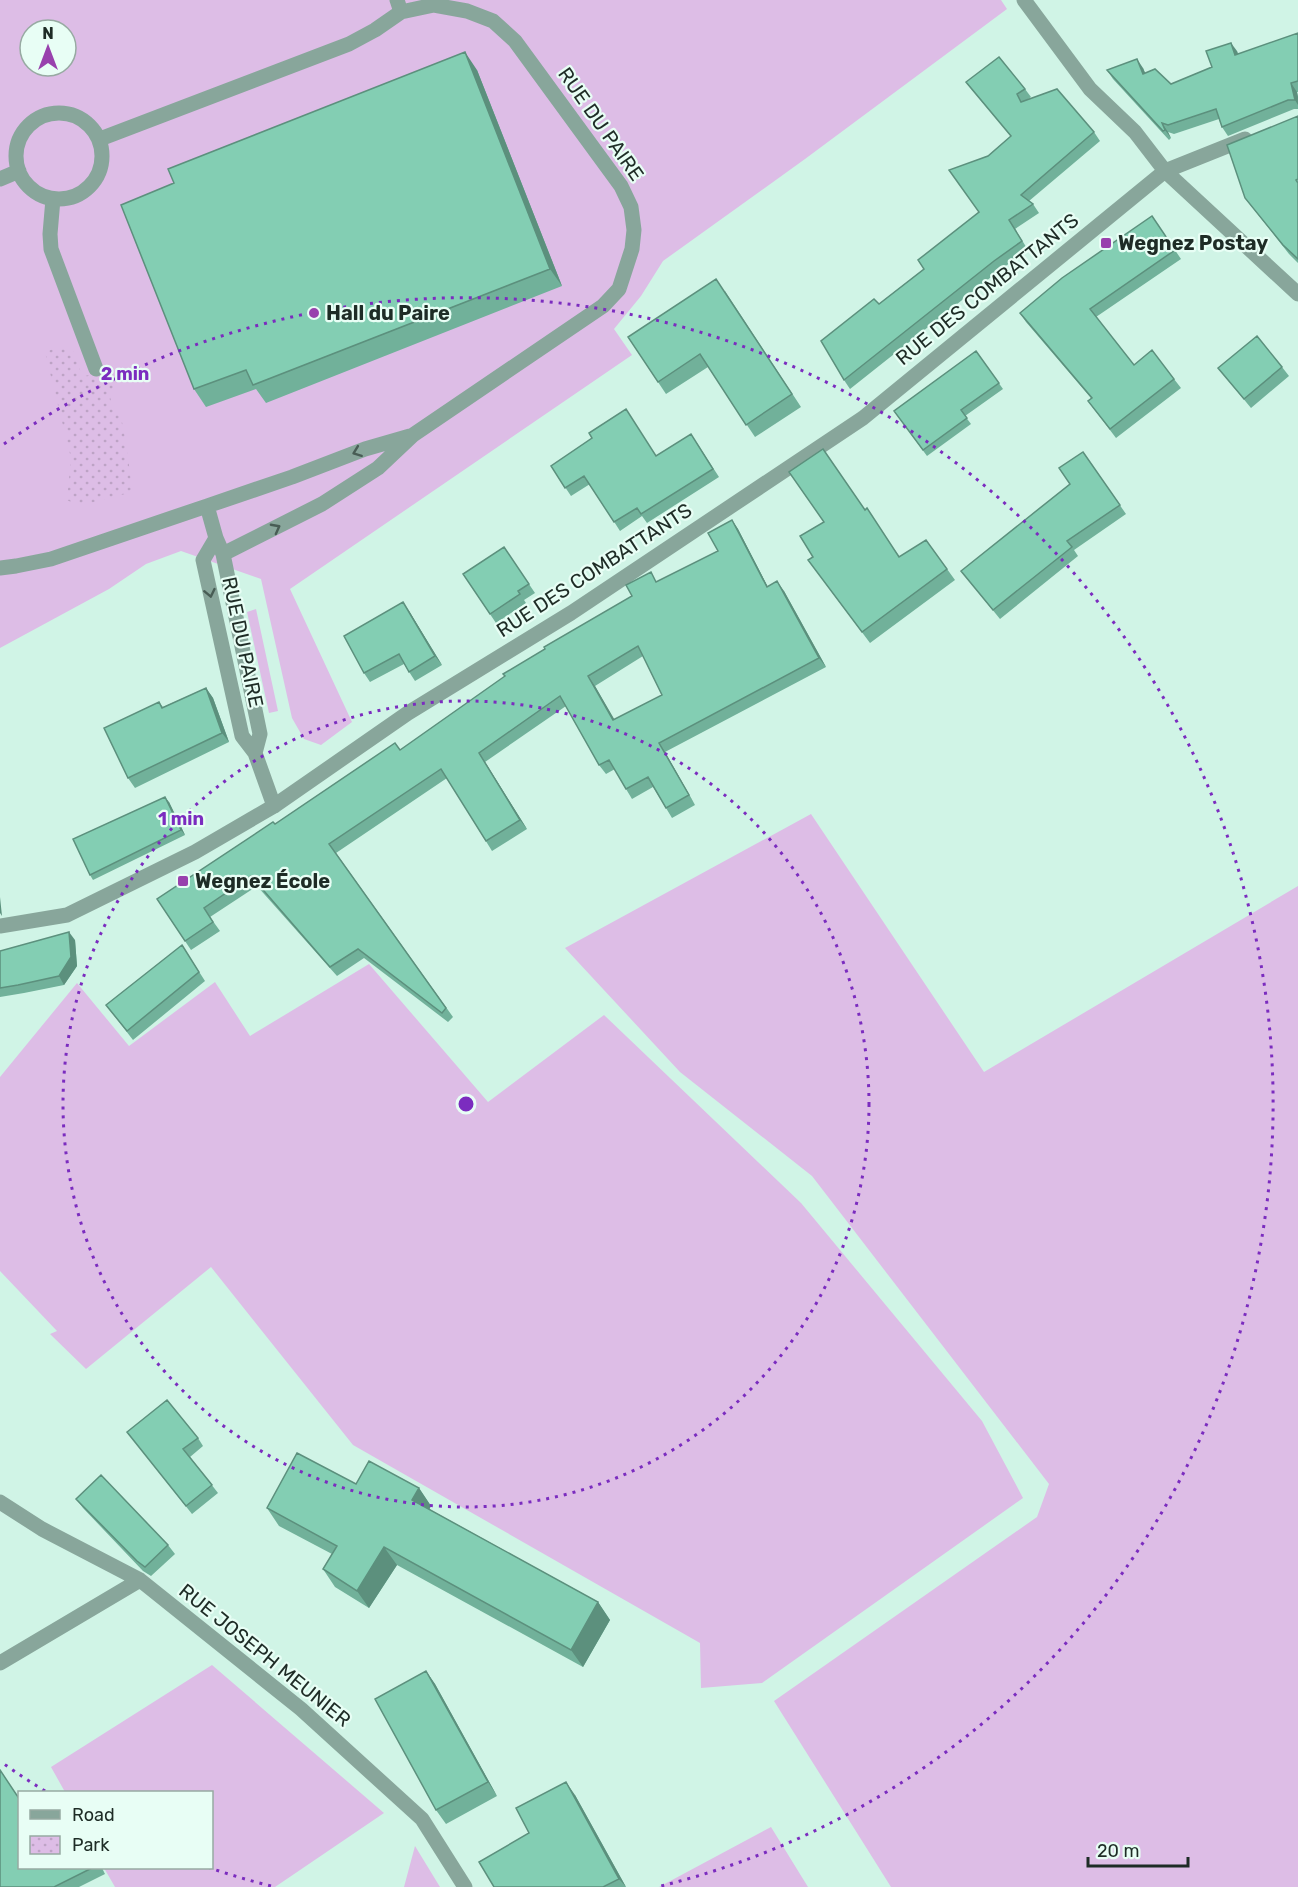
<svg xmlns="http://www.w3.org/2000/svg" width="1298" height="1887" font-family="Rubik,sans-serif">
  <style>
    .grass { fill: #ddbde6; fill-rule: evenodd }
    .park { fill: url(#park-dots) }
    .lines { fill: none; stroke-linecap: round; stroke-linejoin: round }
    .minor { stroke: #88a69b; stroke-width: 15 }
    .tertiary { stroke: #88a69b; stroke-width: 15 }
    .wall { fill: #71b19a; fill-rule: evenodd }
    .shaded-wall { fill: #5c907d }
    .building { fill: #83ceb3; stroke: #5c907d; stroke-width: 1.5; fill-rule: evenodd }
    .oneway { stroke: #485d55 }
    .ring { fill: none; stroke: #7b2cbf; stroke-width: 3; stroke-dasharray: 3 6 }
    .poi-dot { fill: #9841ad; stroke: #e8fef5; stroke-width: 2 }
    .labels { text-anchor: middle; stroke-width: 4.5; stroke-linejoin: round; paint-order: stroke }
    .street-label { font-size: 20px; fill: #1e2c26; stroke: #e8fef5 }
    .poi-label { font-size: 20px; font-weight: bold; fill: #1e2c26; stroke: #e8fef5; text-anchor: start }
    .centre { fill: #7b2cbf; stroke: #e8fef5; stroke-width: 3 }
    .ring-label { font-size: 18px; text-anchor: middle; font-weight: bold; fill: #7b2cbf; stroke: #e8fef5; stroke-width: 4.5; stroke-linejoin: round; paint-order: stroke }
  </style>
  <defs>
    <pattern id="park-dots" width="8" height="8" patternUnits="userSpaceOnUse" patternTransform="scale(1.5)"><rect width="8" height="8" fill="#ddbde6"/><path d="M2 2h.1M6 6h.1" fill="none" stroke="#bda3c5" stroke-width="1.8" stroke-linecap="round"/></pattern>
  </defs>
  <rect width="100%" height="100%" fill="#d0f4e6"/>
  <path class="grass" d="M0,0H1001L1007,9L805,159L663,261L641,296L614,329L632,355L290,589L352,722L321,745L304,739L292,718L261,579L181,551L146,564L109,589L0,648ZM30,30H66V66H30Z
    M256,609L278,711L269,713L247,612Z
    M811,814L984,1072L1298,886V1887H891L774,1701L1037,1517L1049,1484L812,1176L680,1072L565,948Z
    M369,964L488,1102L604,1015L801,1203L982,1421L1023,1498L762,1683L701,1688L700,1643L353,1445L211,1267L86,1369L50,1334L57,1331L0,1271V1077L77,983L129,1046L215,982L250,1036Z
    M212,1665L384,1813L275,1887H115L104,1868H212V1792H65L51,1767Z
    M771,1827L808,1887H659Z
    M415,1846L440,1887H404Z"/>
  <path class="park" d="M62,346L72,349L79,362L81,377L113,369L118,389L110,397L113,408L120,412L126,442L132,489L125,494L79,506L67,500L71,458L45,352Z"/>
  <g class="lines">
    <path class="minor" d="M16 156a43 43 0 1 1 86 0a43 43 0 1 1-86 0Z
      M100,139L349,44L375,30L401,12
      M0,179L19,171
      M53,199L50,234L51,249L96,369
      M207,506L292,477L365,449L410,436
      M216,538L203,560L242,736L255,753L274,806
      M223,554L322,504L378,468L413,435L603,306L619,289L632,249L634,230L631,207L621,186L515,41L493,21L467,11L434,5L401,12L397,0
      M0,568L16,566L51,559L207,506L216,538L223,554L260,734L255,753
      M0,1502L42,1529L140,1580L301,1709L422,1819L465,1887
      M0,1663L140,1580"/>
    <path class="tertiary" d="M1024,0L1090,89L1135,132L1165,171L1298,294
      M0,926L67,915L195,852L274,806L408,713L571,613L863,418L1165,171L1245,139"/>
  </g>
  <path class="wall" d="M1298,33V92H1297L1298,97V109H1294L1228,136L1222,127L1219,119L1174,134L1168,132L1171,138L1169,140L1113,79L1107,70L1143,68L1145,73L1171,84L1212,67L1237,51L1238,54Z
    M477,70L562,286L266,403L256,389L206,407L194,389Z
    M966,82L1025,89L1031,97L1027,100L1094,132L1100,141L1029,201L1033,204L1039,213L1015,229L1028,250L1000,270L850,389L844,380L879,304L924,269L979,212L988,156L1011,136L973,91Z
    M1298,116V263L1289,254L1245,198Z
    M1152,216L1181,259L1096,317L1134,365L1174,379L1181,388L1116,438L1088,401L1091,398L1026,322L1020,313Z
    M725,291L801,407L755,437L708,367L666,394L628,337Z
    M976,351L1003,389L965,416L971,424L927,456L894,411Z
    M1282,367L1289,376L1251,408L1218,368Z
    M697,443L719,477L647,523L642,516L620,531L590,484L571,496L551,466L657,456Z
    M1083,452L1126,514L1074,550L1078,556L1000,619L961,571L1070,484Z
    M865,510L900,557L926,540L955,580L870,643L808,560L813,557Z
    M732,520L738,529L768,587L784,591L826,667L665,752L695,805L672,818L666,808L653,787L632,799L626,789L615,769L606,774L599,765L566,706L485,762L527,829L492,851L447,778L336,853L453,1017L448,1022L364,958L337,976L257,886L210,917L220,931L191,950L157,899L275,824L400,750L658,582L718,551ZM643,656L662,695L614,720L595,686Z
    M504,547L535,593L524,600L526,603L496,623L463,574Z
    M409,611L442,665L415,681L404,664L370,682L364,673Z
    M206,688L213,698L229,742L135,788L128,778L159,702L163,707Z
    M169,802L185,835L93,880L90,875Z
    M75,940L77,966L64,985L24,993L0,997V951Z
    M182,945L205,981L133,1040L106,1005Z
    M127,1432L198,1438L203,1446L190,1457L218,1493L192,1514Z
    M356,1484L419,1488L431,1506L429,1509L598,1602L610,1620L583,1667L397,1565L369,1608L335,1587L323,1569L332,1554L279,1526L267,1508Z
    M76,1499L168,1545L175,1554L151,1576L143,1571L83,1508Z
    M426,1671L435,1684L497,1796L446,1824L436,1810Z
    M575,1795L626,1887H494L529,1833Z
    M20,1868H102L105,1874L79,1887H0Z"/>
  <path class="shaded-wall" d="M1231,43L1237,51L1241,64L1235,55Z
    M465,52L477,70L562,286L550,269Z
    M1137,59L1143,68L1149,82L1143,74Z
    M1291,83L1297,92L1298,97V105L1295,100Z
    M1162,123L1168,132L1171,138L1165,130Z
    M732,520L738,529L773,597L767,587Z
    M777,581L784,591L826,667L819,658Z
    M403,602L409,611L442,665L435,656Z
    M588,676L595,686L620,729L613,720Z
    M206,688L213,698L229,742L222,733Z
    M659,743L665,752L695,805L689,795Z
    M479,753L485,762L527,829L520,820Z
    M165,797L169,802L185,835L181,830Z
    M0,897L2,916L0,913Z
    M69,932L75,940L77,966L64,985L59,976Z
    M419,1488L431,1506L425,1518L412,1500Z
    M384,1547L397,1565L369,1608L357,1591Z
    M598,1602L610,1620L583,1667L571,1650Z
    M426,1671L435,1684L497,1796L488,1782Z
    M566,1782L575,1795L626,1887L619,1879Z"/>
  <path class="building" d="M1298,33V81L1291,83L1295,100H1288L1222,127L1216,109L1168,125L1162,123L1165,130L1163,131L1107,70L1137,59L1143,74L1155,69L1171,84L1212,67L1206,51L1231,43L1235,55Z
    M465,52L550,269L253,385L246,370L194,389L121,205L174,183L168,169Z
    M999,57L1025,89L1017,94L1021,102L1057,89L1094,132L1021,195L1033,204L1009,220L1022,241L994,261L844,380L821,341L874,299L879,304L924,269L918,260L979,212L949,170L988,156L1011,136L966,82Z
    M1298,116V179L1296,180L1298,183V259L1283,245L1245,198L1227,145Z
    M1152,216L1175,250L1090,309L1134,365L1152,350L1174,379L1110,429L1088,401L1092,398L1020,313L1062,278Z
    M716,279L792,394L746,425L700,354L658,382L628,337Z
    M1257,336L1282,367L1244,399L1218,368Z
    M976,351L999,383L961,410L967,418L923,450L894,411Z
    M626,409L656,456L691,434L713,469L641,514L637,508L614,522L584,476L565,488L551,466L592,438L589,433Z
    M823,449L865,510L867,508L899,557L926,540L947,569L862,632L808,560L813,557L800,536L824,522L789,472Z
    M1083,452L1120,505L1067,541L1072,547L993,610L961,571L1070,484L1059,468Z
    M732,520L767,587L777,581L819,658L659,743L689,795L666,808L648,777L626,789L609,760L599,765L560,696L479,753L520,820L486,841L441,769L329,844L446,1008L442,1013L358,949L330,967L251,876L204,908L213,922L185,941L157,899L273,822L275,824L395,743L400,750L505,676L503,674L545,649L544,647L632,596L626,585L651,572L656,582L718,551L708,533ZM638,646L662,695L613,720L588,676Z
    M504,547L529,584L518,591L520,594L490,614L463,574Z
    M403,602L435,656L409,672L399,654L364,673L344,636Z
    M206,688L222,733L128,778L104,728L159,702L162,708Z
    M165,797L181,830L90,875L73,839Z
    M69,932L71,957L59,976L18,985L0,988V951Z
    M182,945L199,972L127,1031L106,1005Z
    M167,1400L198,1438L183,1449L212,1485L186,1506L127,1432Z
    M297,1453L356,1484L369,1461L419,1488L412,1500L598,1602L571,1650L384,1547L357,1591L323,1569L337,1546L267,1508Z
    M101,1475L168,1545L145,1567L137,1561L76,1499Z
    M426,1671L488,1782L436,1810L375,1699Z
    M0,1770L20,1800V1868H92L54,1887H0Z
    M566,1782L619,1879L603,1887H494L479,1862L529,1833L516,1808Z"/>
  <defs><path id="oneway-chevron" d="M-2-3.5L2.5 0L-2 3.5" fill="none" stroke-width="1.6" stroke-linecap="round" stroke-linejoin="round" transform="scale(1.5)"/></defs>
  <g class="oneway">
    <use href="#oneway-chevron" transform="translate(357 452) rotate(159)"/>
    <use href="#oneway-chevron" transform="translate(276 528) rotate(-28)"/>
    <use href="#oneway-chevron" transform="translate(210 593) rotate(78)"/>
  </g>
  <g class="ring">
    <circle cx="466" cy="1104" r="403"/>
    <path d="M271 1886A806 806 0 0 1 210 1868M45 1791A806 806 0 0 1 4 1764M4 444A806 806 0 1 1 661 1886"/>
  </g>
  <g class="poi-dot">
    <rect x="1100" y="237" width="12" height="12" rx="3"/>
    <circle cx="314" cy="313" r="6"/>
    <rect x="177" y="875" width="12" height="12" rx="3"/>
  </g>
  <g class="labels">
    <g class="street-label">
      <text transform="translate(601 124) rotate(55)" y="7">RUE DU PAIRE</text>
      <text transform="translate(987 289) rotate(-39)" y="7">RUE DES COMBATTANTS</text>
      <text transform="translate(594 570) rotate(-33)" y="7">RUE DES COMBATTANTS</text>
      <text transform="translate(243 642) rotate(78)" y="7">RUE DU PAIRE</text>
      <text transform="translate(265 1655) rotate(39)" y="7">RUE JOSEPH MEUNIER</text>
    </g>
    <g class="poi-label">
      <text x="1118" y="250">Wegnez Postay</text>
      <text x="326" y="320">Hall du Paire</text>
      <text x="195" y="888">Wegnez École</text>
    </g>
  </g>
  <circle cx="466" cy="1104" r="9" class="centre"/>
  <g class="ring-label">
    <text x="125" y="380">2 min</text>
    <text x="181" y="825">1 min</text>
  </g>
  <rect x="18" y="1791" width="195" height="78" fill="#e8fef5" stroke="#97aaa2" stroke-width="1.5"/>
  <rect x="30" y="1810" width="30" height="9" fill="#88a69b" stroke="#97aaa2" stroke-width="1.5"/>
  <text x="72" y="1821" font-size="18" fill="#1e2c26">Road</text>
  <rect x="30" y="1836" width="30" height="18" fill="url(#park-dots)" stroke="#97aaa2" stroke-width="1.5"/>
  <text x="72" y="1851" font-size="18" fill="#1e2c26">Park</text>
  <g transform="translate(48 48)"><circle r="28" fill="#e8fef5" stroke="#97aaa2" stroke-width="1.5"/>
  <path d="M0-4.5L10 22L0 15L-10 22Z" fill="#9841ad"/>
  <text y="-9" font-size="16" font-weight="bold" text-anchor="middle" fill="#1e2c26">N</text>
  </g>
  <path d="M1088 1857v9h100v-9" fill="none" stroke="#1e2c26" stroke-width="3"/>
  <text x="1097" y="1857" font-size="18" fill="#1e2c26" stroke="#e8fef5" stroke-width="4.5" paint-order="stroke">20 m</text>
</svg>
